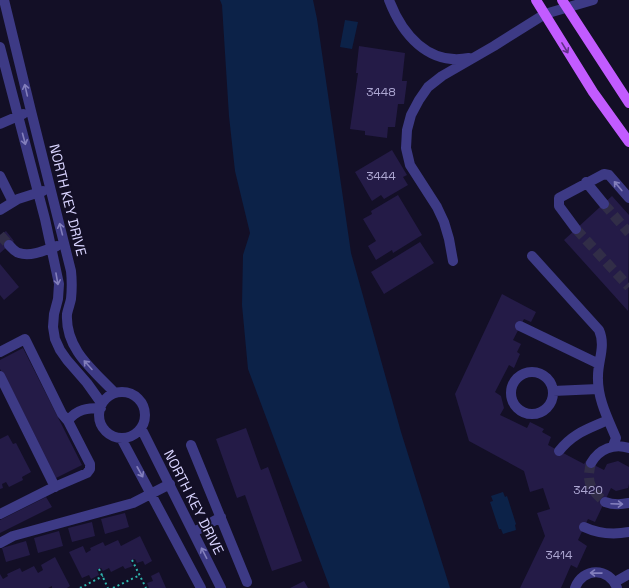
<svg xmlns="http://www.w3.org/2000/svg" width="629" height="588" font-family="'Space Grotesk',sans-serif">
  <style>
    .water { fill: #0c2248 }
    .building { fill: #241b47 }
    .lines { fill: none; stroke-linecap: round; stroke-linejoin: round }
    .minor-tunnel { stroke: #312d47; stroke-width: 10; stroke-dasharray: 10 5; stroke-linecap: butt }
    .path { stroke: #2fb8b0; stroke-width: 2; stroke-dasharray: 2 3; stroke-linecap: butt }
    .minor { stroke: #3d3a85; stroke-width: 10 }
    .major { stroke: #c25bff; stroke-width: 10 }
    .oneway { stroke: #623188 }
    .oneway2 { stroke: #837fbc }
    .labels { text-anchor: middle; stroke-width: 4; stroke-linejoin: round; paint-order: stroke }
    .number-label { font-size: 12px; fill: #aca6d1 }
    .street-label { font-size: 14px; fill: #d9d4ff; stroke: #130f26 }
  </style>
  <rect width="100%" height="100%" fill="#130f26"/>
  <path class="water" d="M220,0H313L317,19L351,253L401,432L450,588H330L248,369L242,305L243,255L250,233L235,171L229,116L222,5Z
    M345,20L358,22L352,49L340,47Z
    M503,492L505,497L507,496L516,524L515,525L516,530L503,534L501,529H499L490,502L493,501L491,496Z"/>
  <path class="building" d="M359,46L405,53L402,81H407L404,104H398L395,127H388L387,138L365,135V131L350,129L358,73H356Z
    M392,150L407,175L403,177L408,185L384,199L381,195L372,201L355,172Z
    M398,195L422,235L393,253L392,250L376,260L368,246L376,241L363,219L372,214L371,211Z
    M612,196L629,215L628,311L564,240Z
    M6,231L14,241L0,253V235Z
    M420,242L434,263L384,294L371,272Z
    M0,264L19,287L4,300L0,295Z
    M502,294L536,312L531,322L524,319L513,340L521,344L517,352L520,354L514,368L509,365L495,392L501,396L504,408L500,415L527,428L530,422L544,429L542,432L551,437L548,445L584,464L586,461L604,470L607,464L618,461L629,467V484L628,488L616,491L611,488L595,522L588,519L578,540L587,546L577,568L571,565L561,588H520L545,536L537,513L550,509L543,488L530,492L524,471L469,441L455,394Z
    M23,348L82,465L56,478L0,369V360Z
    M246,428L261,470L268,467L302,561L272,571L245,495L237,498L216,439Z
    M8,435L13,444L16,443L31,472L22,477L23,480L9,487L6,482L2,484L3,488L0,489V439Z
    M46,497L52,507L0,533V520Z
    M125,513L129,527L105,534L101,519Z
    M92,522L95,536L72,542L68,528Z
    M59,531L63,546L38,553L34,538Z
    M140,536L152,561L145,565L143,561L137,563L135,559L130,561L133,566L125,569L123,566L111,572L109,568L103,571L101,568L97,570L99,575L91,579L89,575L82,578L69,552L83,546L86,553L91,550L90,548L103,542L105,546L118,540L121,546Z
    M26,541L30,555L6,562L2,548Z
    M55,557L70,586L67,588H52V586L48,588H0V574L3,579L8,576L7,574L20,568L22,572L34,566L38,573L43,570L41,565Z
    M159,572L166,588H149L147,583L153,581L151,576Z
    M304,581L308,588H290Z"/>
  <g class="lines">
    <path class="minor-tunnel" d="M604,204L629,233
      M576,229L629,287
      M0,235L9,245
      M591,463C586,482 590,490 605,502"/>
    <path class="path" d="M132,560L146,588
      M99,569L108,588
      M80,588L103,576
      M113,588L140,575"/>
    <path class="minor" d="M4,0L31,111L71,271C72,280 72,289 71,299C70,304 68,309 67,314C65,349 93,370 115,393
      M389,0C402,34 428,66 469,58
      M0,47L45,219L59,284L58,299L54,314L53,327L55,339L60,350L67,360L87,383L102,404
      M0,124L23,114
      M0,176L13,202
      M586,182L604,204
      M0,210L18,199L43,191
      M576,229L559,206V198L604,174L609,175L629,198
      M9,245C12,248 15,252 19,253C31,257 46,250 57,246
      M532,256L599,330C606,346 598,360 598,376C597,398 608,419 616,438L613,446
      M453,261L449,239L444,222L437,207L410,165L406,148L407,130L411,115L419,100L428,87L442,76L494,46L545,14L593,0
      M520,326L599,364
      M0,352L25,339L62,414L68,421
      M511 393a21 21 0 1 1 42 0a21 21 0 1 1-42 0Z
      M0,376L55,487
      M553,391L598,389
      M99 415a23 23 0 1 1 46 0a23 23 0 1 1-46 0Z
      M141,428L221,588
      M121,438L201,588
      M191,445L247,582
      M559,451C573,433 588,429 608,420
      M591,463C599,449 614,443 629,448
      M605,502C613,505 620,505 629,503
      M0,514L52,488L87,473L90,469V464L68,421C76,409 88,408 101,408
      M584,527C599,534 613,535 629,532
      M194,532L221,517
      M0,543L13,536L133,503L170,484
      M615,582L629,574
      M575,588C583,567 609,567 617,588"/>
    <path class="major" d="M536,0L593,92L629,142
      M562,0L629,103"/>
  </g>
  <defs><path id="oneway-shaft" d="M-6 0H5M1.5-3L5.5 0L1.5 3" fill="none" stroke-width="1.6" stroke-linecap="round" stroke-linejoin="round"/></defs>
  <use class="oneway" href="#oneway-shaft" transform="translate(565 48) rotate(59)"/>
  <g class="oneway2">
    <use href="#oneway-shaft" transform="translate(26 90) rotate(-103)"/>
    <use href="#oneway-shaft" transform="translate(24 139) rotate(75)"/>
    <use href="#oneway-shaft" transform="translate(618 186) rotate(-130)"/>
    <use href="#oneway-shaft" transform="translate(61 229) rotate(-104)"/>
    <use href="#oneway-shaft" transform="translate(57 279) rotate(80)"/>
    <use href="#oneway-shaft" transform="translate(88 365) rotate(-132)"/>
    <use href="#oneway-shaft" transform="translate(140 472) rotate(61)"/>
    <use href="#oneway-shaft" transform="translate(617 504) rotate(2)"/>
    <use href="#oneway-shaft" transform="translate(204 553) rotate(-117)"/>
    <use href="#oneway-shaft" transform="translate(596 573) rotate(-179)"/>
  </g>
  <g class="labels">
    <g class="number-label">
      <text x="381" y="96">3448</text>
      <text x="381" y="180">3444</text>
      <text x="588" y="494">3420</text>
      <text x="559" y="559">3414</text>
    </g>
    <g class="street-label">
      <text transform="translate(68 200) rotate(76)" y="5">NORTH KEY DRIVE</text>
      <text transform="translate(194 502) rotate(63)" y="5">NORTH KEY DRIVE</text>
    </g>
  </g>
</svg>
